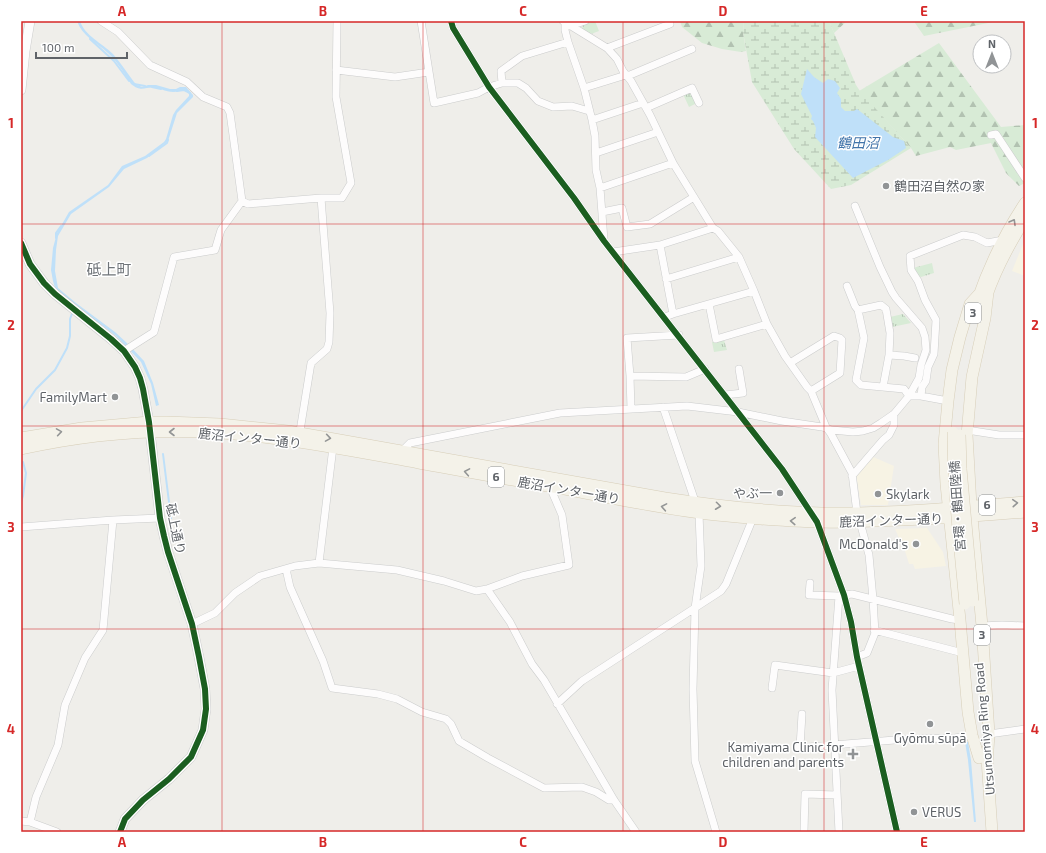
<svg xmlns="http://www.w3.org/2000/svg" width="1046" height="853" font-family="'Exo 2','Noto Sans JP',sans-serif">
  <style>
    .commercial { fill: #f7f3e4 }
    .forest { fill: url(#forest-firs) }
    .wetland { fill: url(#wetland-marsh) }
    .park { fill: url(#park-tufts) }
    .water { fill: #bfe0f9 }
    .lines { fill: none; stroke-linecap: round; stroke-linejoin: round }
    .stream { stroke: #bfe0f9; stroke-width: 2 }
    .minor-casing { stroke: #cbcccc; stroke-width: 8 }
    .tertiary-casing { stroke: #cbcccc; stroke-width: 10 }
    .primary-casing { stroke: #d7ceb8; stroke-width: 12 }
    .minor { stroke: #fdfcfc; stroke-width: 7 }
    .tertiary { stroke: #fdfcfc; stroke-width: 9 }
    .primary { stroke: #f4f2e9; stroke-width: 11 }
    .primary-bridge-casing { stroke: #d7ceb8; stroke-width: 12; stroke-linecap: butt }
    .primary-bridge { stroke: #f4f2e9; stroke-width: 11 }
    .cycleway-casing { stroke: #fff; stroke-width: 8 }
    .cycleway { stroke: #1b5e20; stroke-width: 6 }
    .oneway { stroke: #939595 }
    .grid { fill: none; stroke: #d62828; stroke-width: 1; stroke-opacity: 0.55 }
    .poi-dot { fill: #919496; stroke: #fff; stroke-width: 1.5 }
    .labels { text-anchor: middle; stroke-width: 3; stroke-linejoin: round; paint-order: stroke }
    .shield { fill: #fff; stroke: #8f9295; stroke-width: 1 }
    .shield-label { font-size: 12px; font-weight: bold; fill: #5f6368 }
    .poi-label { font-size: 13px; fill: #5f6368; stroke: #fff; text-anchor: end }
    .street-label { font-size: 13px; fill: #5f6368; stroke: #fff }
    .water-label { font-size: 14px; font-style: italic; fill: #4174aa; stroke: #fff }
    .quarter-label { font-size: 15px; fill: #70757a; stroke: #fff }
    .neatline { fill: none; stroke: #d62828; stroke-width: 1.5 }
    .grid-label { font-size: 13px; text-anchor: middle; font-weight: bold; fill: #d62828 }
  </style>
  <defs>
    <pattern id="forest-firs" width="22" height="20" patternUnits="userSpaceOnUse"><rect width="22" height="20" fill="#d8ebd6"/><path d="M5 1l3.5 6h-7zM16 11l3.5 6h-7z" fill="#b2c2b1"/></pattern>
    <pattern id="wetland-marsh" width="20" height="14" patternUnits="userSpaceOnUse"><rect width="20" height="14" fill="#d8ebd6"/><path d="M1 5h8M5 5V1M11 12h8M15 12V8" fill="none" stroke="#b2c2b1"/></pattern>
    <pattern id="park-tufts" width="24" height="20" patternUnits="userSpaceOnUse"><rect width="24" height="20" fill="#d8ebd6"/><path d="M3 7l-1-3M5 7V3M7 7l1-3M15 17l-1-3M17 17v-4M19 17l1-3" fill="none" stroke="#b2c2b1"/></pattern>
  </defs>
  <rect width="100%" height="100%" fill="#efeeea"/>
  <path class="commercial" d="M1025,239V276L1012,271Z
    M871,456L894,466L888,505H861L856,473Z
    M927,528L943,552L946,566L915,569L913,564H909L905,551L895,529Z"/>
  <path class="forest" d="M680,21H744L743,32L746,51L741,52L722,49L702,43L682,27Z
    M829,21H847L834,33Z
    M915,21H998L924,36L915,23Z
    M939,43L1001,127L1025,125V183L1019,186L1006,173L991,143L956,150L950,147L916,156L911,148L859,91Z"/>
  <path class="wetland" d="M744,21H829L856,85L860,91L911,148L851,185L831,189L794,149L752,82L743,32Z"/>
  <path class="park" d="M595,21L599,31L591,34L582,29L583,25Z
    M689,91L692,93L697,103L689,107L683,94Z
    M932,263L934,273L921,277L918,276L913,268Z
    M903,314L911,323L892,327L890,317Z
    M724,340L727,350L714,352L712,342Z"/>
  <path class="water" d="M77,21H80C85,36 102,43 113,54C121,63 127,73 134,82L137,85L142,87L148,85H156L170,89H176L180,87H186L193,95V97L177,113L168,141L147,158L124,169L109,187L71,214L58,236L56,250L55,271L58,288L76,303L115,332L128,344L144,361L153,383L159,405L156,406L151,384L141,362L116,336L67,299L55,288L53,281L51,270L53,248L57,233L69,212L108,185L122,166L145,156L164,142L166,139L173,115L176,110L189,96V94L185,90C181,90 177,92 173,92C167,92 162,89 157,88C145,86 142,93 131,84C124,73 117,61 108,53C96,42 82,36 77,21Z
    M807,69L814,77L823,83L828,79L835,81L840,88L837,93L841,99V107L845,111H854L857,109L893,137L904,141L906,148L888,160L853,178L815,137L816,128L813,121L811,119L812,116L801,94Z
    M965,742H968L971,760L976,822H974L968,760Z"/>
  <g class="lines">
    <path class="stream" d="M90,39L114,61L129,81
      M134,84L145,86
      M152,87L161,89
      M177,91L184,90L190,93
      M149,156L167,143L168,140
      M56,238V233L61,226
      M21,411L36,389L55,370L67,348L70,336V319L73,311
      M163,454L171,518
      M21,502L23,496L26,473L23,462"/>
    <g class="minor-casing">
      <path id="minor" d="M101,21L118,32L150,65L187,82L203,97L227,107L230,113L242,201L221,230L215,250L174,257L154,332L124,351
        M421,21L434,103L478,93L489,87L502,83L501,71L522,56L568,42
        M451,21L453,28L489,87L574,198L604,241L782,469L817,522L844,595L851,622L857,657L897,832
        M563,21L607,48L617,59L623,71L631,81L650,115L673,163L600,188
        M565,21V30L568,42L584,88L592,120L595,136L596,170L600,188L604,240
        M570,26L585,21
        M607,48L670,24L669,21
        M336,70L395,77L429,72
        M502,83H518L526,88L538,101L553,107L572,106L589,111
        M584,88L626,75H630L692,49
        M646,108L692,88L699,103
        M592,120L643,103
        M991,135L996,134L1025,178
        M596,153L658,132
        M673,163L713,228L718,231L739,257L754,291L767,324L785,356L807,387L811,391L826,427L831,434L852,473L857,513
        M242,201L248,204L321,198H342L351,183L336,97L337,21
        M602,212L622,208L627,227L650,224L694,197
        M613,252L660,245
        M666,279L739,257
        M847,286L855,306L858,310L864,338L856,380L861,385L904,389L909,396L919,378L921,365L926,350L925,337L922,328L896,298L892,292L880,267L855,206
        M709,304L716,339L767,324
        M858,310L881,305L886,309L890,333L889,355L883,387
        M673,314L754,291
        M665,317L673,314L660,245L713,228
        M679,335L627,338L630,376L686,377L705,369
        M889,355L904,356L915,358
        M790,363L834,336L840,338L842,340L840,373L811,391
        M630,376L631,409
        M725,395L743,393L739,369
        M921,396L922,387L926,381L928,367L934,354L936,320L925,300L918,281L911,270L910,256L963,235L975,237L987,243L1003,240
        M663,407L699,513L701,566L695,608L693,689L695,761L714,825L716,832
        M967,430L999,435H1025
        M299,437L311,363L327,349L329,342L330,313L321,198
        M333,447L319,563L397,570L444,581L476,591L487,589L510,622L532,664L544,680L614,800L636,832
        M401,452L410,443L560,413L687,406L738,412L782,421L822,427L832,430L853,432L863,431L873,428L881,423L894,414L909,396H921L948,401
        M852,476L883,440L889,435L894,425V414
        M21,527L113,520L160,518
        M286,569L290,587L323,661L332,688L378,694L397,699L422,712L446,719L451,724L459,741L488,758L544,788L582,787L596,792L609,800H614
        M810,583L809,595L839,596L852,594L952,619L960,620
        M487,589L522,576L569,565L562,515L550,487V484
        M839,596L832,690L839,832
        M192,624L215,613L235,593L260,576L295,566L319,563
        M982,626L1002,625L1025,626
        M874,630L963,653
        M857,657L867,653L875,633L873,599L869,555L860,522
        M772,688L775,665L833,673L859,666
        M557,704L582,681L721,591L726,584L753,518
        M989,734L1025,729
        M800,747L802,714
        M796,748L907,739L955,738L972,735
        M21,821L30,822L57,832
        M30,822L36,797L58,745L65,705L85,658L103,630L113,520
        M804,832L805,794L837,795"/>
    </g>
    <g class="tertiary-casing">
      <path id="tertiary" d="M21,90L25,51L30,21
        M21,243L30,264L44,283L55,294L111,339L124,351L135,367L140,378L143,389L149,422L160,518L164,536L168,552L192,624L199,657L205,689L206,709L203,730L191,757L169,779L143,800L125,819L120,832"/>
    </g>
    <g class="primary-casing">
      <path id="primary" d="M987,295C996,269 1010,243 1025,219
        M977,301C989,266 1005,233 1025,203
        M21,438L82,428L149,422H166L220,424L288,431L334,439L665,498C723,507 781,513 840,513C902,513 964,507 1025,502
        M21,449C97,432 177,427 254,436C309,442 364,453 419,463C468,472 516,481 565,489C610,498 655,507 700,513C720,516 741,517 761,519C788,521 815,523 842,522C903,521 964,517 1025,512
        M979,758L972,735L968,712L960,620L946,484L944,444L948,401L952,370L960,337L970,304L980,293
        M987,759L992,832
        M987,765L989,734L982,626L971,506L967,435L972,377L985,318L988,292"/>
    </g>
    <use href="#minor" class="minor"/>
    <use href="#tertiary" class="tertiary"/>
    <use href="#primary" class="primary"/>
    <g class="primary-bridge-casing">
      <path id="primary-bridge" d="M953,432C953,490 960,547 965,604
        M960,435L961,469L973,601"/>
    </g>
    <use href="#primary-bridge" class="primary-bridge"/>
    <g class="cycleway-casing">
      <path id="cycleway" d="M451,21L453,28L489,87L574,198L604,241L782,469L817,522L844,595L851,622L857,657L897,832
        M21,243L30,264L44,283L55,294L111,339L124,351L135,367L140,378L143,389L149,422L160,518L164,536L168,552L192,624L199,657L205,689L206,709L203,730L191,757L169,779L143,800L125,819L120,832"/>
    </g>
    <use href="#cycleway" class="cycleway"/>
  </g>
  <defs><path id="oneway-chevron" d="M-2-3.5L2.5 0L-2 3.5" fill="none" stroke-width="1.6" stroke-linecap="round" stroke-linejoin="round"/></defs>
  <g class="oneway">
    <use href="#oneway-chevron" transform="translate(1013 222) rotate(-60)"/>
    <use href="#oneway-chevron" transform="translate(59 432) rotate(-9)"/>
    <use href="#oneway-chevron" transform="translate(172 432) rotate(180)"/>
    <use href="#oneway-chevron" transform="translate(328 438) rotate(9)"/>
    <use href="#oneway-chevron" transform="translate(467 472) rotate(-170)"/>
    <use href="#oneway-chevron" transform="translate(1015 503) rotate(-4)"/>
    <use href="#oneway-chevron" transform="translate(718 506) rotate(7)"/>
    <use href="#oneway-chevron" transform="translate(664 507) rotate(-170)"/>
    <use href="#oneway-chevron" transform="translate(793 521) rotate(-177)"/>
  </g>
  <path class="grid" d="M222,21V832M423,21V832M623,21V832M824,21V832M21,224H1025M21,426H1025M21,629H1025"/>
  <g class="poi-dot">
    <circle cx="886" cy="186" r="4"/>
    <circle cx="115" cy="397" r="4"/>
    <circle cx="780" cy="493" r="4"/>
    <circle cx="878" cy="494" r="4"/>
    <circle cx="916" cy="544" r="4"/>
    <circle cx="930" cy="724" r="4"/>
    <path d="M851 748h4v4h4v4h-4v4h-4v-4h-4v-4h4z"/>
    <circle cx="914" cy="812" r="4"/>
  </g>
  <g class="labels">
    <g class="shield">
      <rect x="965" y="303" width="16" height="20" rx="3"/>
      <rect x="488" y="467" width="16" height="20" rx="3"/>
      <rect x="979" y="495" width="16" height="20" rx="3"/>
      <rect x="974" y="625" width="16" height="20" rx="3"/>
    </g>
    <g class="shield-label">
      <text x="973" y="317">3</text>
      <text x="496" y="481">6</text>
      <text x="987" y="509">6</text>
      <text x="982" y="639">3</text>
    </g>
    <g class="poi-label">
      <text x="894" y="191" text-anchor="start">鶴田沼自然の家</text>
      <text x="107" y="402">FamilyMart</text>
      <text x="772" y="498">やぶ一</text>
      <text x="886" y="499" text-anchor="start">Skylark</text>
      <text x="908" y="549">McDonald's</text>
      <text x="930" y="743" text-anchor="middle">Gyōmu sūpā</text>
      <text x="844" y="752">Kamiyama Clinic for<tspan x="844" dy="15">children and parents</tspan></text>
      <text x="922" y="817" text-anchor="start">VERUS</text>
    </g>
    <g class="street-label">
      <text transform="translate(250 438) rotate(6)" y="5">鹿沼インター通り</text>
      <text transform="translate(569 490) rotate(10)" y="5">鹿沼インター通り</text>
      <text transform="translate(957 506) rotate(-94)" y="5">宮環・鶴田陸橋</text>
      <text transform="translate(891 520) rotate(-2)" y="5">鹿沼インター通り</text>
      <text transform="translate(176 529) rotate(78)" y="5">砥上通り</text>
      <text transform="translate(984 729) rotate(-95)" y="5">Utsunomiya Ring Road</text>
    </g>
    <g class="water-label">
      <text x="858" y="148">鶴田沼</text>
    </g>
    <g class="quarter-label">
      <text x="109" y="275">砥上町</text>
    </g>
  </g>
  <rect width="1046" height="853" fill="none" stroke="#ffffff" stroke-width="44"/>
  <g transform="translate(992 54)"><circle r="19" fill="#ffffff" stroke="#bfc1c3"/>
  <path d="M0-3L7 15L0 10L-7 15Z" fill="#919496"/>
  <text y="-6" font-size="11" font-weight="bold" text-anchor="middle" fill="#5f6368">N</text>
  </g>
  <path d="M36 52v6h91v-6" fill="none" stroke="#5f6368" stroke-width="2"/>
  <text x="42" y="52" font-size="12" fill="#5f6368" stroke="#ffffff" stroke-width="3" paint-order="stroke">100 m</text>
  <rect x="22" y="22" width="1002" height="809" class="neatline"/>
  <g class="grid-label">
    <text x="122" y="16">A</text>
    <text x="323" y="16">B</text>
    <text x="523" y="16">C</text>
    <text x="723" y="16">D</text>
    <text x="924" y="16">E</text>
    <text x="11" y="128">1</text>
    <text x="1035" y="128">1</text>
    <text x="11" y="330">2</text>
    <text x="1035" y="330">2</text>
    <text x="11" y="532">3</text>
    <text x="1035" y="532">3</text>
    <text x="11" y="734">4</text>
    <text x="1035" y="734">4</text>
    <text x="122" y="847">A</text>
    <text x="323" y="847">B</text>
    <text x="523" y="847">C</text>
    <text x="723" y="847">D</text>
    <text x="924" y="847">E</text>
  </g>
</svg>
